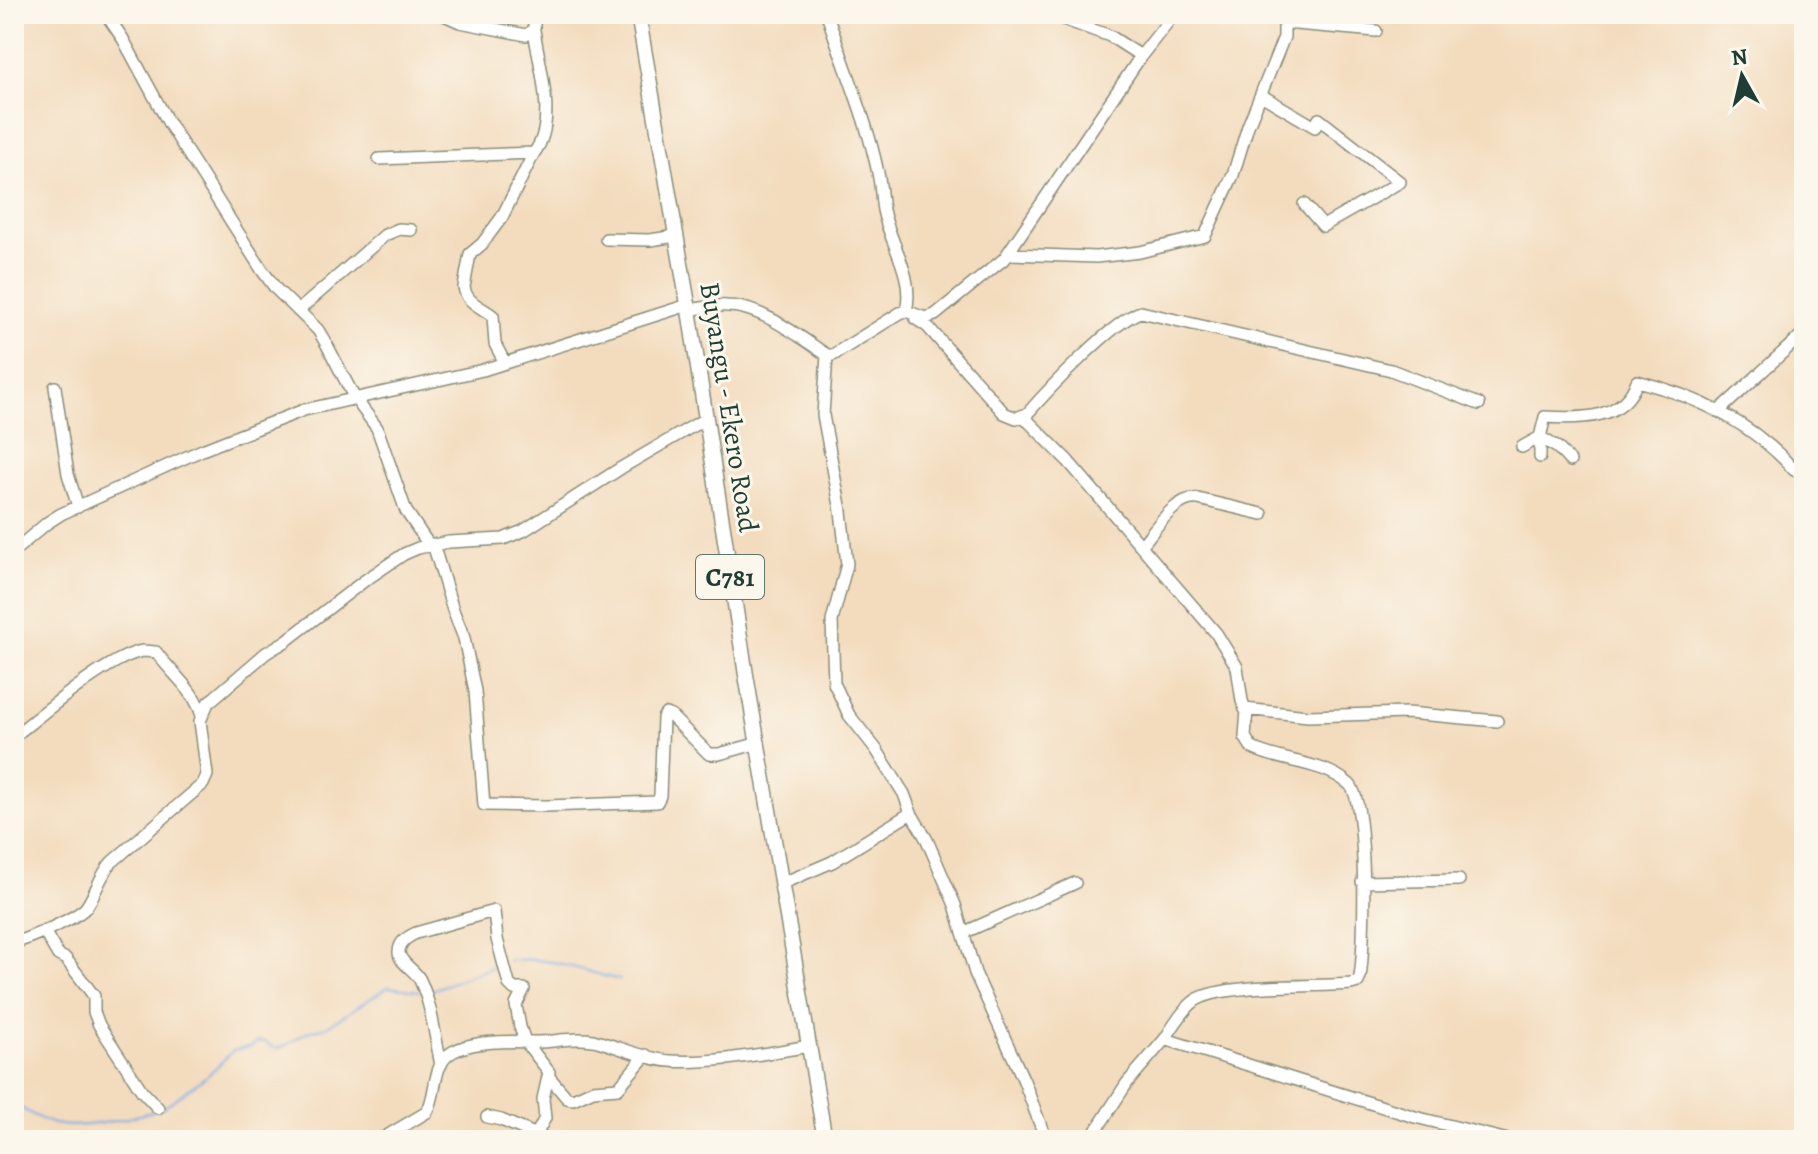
<svg xmlns="http://www.w3.org/2000/svg" width="1818" height="1154" font-family="Alegreya,serif">
  <style>
    .lines { fill: none; stroke-linecap: round; stroke-linejoin: round }
    .stream { stroke: #77aae4; stroke-width: 2 }
    .minor-casing { stroke: #898c79; stroke-width: 14 }
    .major-casing { stroke: #898c79; stroke-width: 17 }
    .minor { stroke: #fff; stroke-width: 11 }
    .major { stroke: #fff; stroke-width: 14 }
    .labels { text-anchor: middle; stroke-width: 6; stroke-linejoin: round; paint-order: stroke }
    .shield { fill: #fbf7ec; stroke: #61756b; stroke-width: 2 }
    .shield-label { font-size: 26px; font-weight: bold; fill: #1f3d34 }
    .street-label { font-size: 28px; fill: #1f3d34; stroke: #fbf7ec }
  </style>
  <rect width="100%" height="100%" fill="#fbf7ec"/>
  <filter id="ink" filterUnits="userSpaceOnUse"><feTurbulence type="fractalNoise" baseFrequency=".0125" numOctaves="2"/><feDisplacementMap in="SourceGraphic" scale="16" xChannelSelector="R" yChannelSelector="G"/><feConvolveMatrix kernelMatrix="1 2 1 2 8 2 1 2 1" color-interpolation-filters="sRGB"/></filter>
  <filter id="wash" filterUnits="userSpaceOnUse"><feTurbulence type="fractalNoise" baseFrequency=".006" numOctaves="4" result="noise"/><feDisplacementMap in="SourceGraphic" scale="32" xChannelSelector="R" yChannelSelector="G"/><feGaussianBlur stdDeviation="1.8" result="paint"/><feColorMatrix in="noise" values="0 0 0 0 0 0 0 0 0 0 0 0 0 0 0 0 0 1.4 0 .05"/><feComposite in="paint" operator="in"/></filter>
  <g filter="url(#wash)">
    <rect width="100%" height="100%" fill="#f3dcbe"/>
    <g class="lines">
      <path class="stream" d="M508,961C545,954 585,972 620,980
        M429,991L498,965
        M14,1104C27,1111 39,1120 54,1124C80,1130 127,1119 154,1111
        M163,1108L208,1075L233,1051L252,1046L257,1042H265L274,1048L283,1047L307,1032L326,1027L388,987L419,991"/>
    </g>
  </g>
  <g filter="url(#ink)">
    <g class="lines">
      <g class="minor-casing">
        <path id="minor" d="M106,14L123,39L168,122L262,270L276,289L318,330L327,345L354,397L377,428L406,511L429,545
          M442,14L460,22L526,35L534,30V14
          M827,14C844,67 867,119 878,173C881,185 881,198 883,210C890,244 915,276 906,311
          M1049,14L1110,36L1141,56L1174,14
          M1284,23L1376,31
          M1261,95L1315,127L1319,119L1400,182L1323,226L1304,204
          M379,159L534,153C558,122 539,66 534,30
          M606,239L650,240L676,236
          M1006,256L1141,56
          M689,310C702,308 715,305 727,306C761,306 800,337 827,355H833L900,313L906,311L925,318L935,315L1010,254L1096,257L1140,252L1205,236L1233,175L1248,126L1284,37V23L1280,14
          M298,311L385,235L399,229L411,230
          M916,319L928,327L1004,413L1016,418L1027,414C1047,391 1115,319 1141,312L1391,370L1479,404
          M827,355L823,415L841,511L847,564L832,621L834,683L849,715L876,749L904,794L911,813L927,840L955,905L975,973L1024,1081L1046,1140
          M505,363L495,344L493,316C482,307 466,303 464,287L470,254L482,244L502,217L534,153
          M55,387L68,474L78,507
          M1719,411L1804,333
          M1024,417L1068,461L1216,633L1237,667L1242,701L1245,709L1308,716L1407,713L1497,721
          M1540,437L1558,448L1570,461
          M1522,447L1540,437
          M1540,457V437L1545,417C1578,419 1624,421 1637,381C1696,396 1753,423 1794,470
          M433,544L453,610L464,638L475,691L484,805L547,806L657,802L660,796L663,718L666,714L671,716L709,754H719L759,743
          M1141,546C1155,530 1175,496 1198,499L1262,514
          M14,551L47,523L61,514L202,450L304,410L483,370L688,305
          M17,734C43,713 112,655 143,651C144,651 155,652 156,652C171,673 195,690 202,716
          M1362,882L1459,880
          M783,883L832,862L911,813
          M44,931L58,955L66,959L94,996V1012L99,1025L142,1091L158,1108
          M963,933L1075,883
          M14,943C29,938 79,918 87,906C97,891 100,875 112,862L203,784L207,775L200,721L208,703L266,653L286,641L364,581L404,554L418,548L449,542L503,539L523,531L621,468L705,419
          M1165,1039C1173,1027 1183,1009 1196,1000C1223,983 1316,987 1351,984L1358,982L1360,977C1365,948 1368,800 1349,784C1323,761 1283,763 1252,748L1245,737L1247,710
          M441,1065C435,1037 432,1006 420,980C415,969 398,963 399,951C400,941 408,937 416,933L494,911L497,939L509,984L514,989H524L516,1005L520,1027L525,1041L549,1072L543,1099L545,1118L536,1135
          M550,1078L567,1098L573,1099L593,1090L618,1088L646,1055
          M487,1117L501,1120L549,1140
          M380,1140L427,1112C437,1095 432,1069 448,1055C467,1040 509,1041 532,1042C552,1043 572,1036 593,1040C618,1046 644,1059 670,1061C716,1064 764,1053 810,1046
          M1090,1140L1127,1083L1165,1039L1415,1117L1508,1140"/>
      </g>
      <g class="major-casing">
        <path id="major" d="M638,14L689,310L746,675L825,1140"/>
      </g>
      <use href="#minor" class="minor"/>
      <use href="#major" class="major"/>
    </g>
  </g>
  <g class="labels">
    <rect class="shield" x="696" y="555" width="68" height="44" rx="6"/>
    <g class="shield-label">
      <text x="730" y="586">C781</text>
    </g>
    <g class="street-label">
      <text transform="translate(730 407) rotate(81)" y="10">Buyangu - Ekero Road</text>
    </g>
  </g>
  <rect width="1818" height="1154" fill="none" stroke="#fbf7ec" stroke-width="48"/>
  <g transform="translate(1742 76) rotate(352)" stroke="#fbf7ec" stroke-width="6" paint-order="stroke">
  <path d="M0-6L14 30L0 20L-14 30Z" fill="#1f3d34"/>
  <text y="-12" font-size="22" font-weight="bold" text-anchor="middle" fill="#1f3d34">N</text>
  </g>
</svg>
